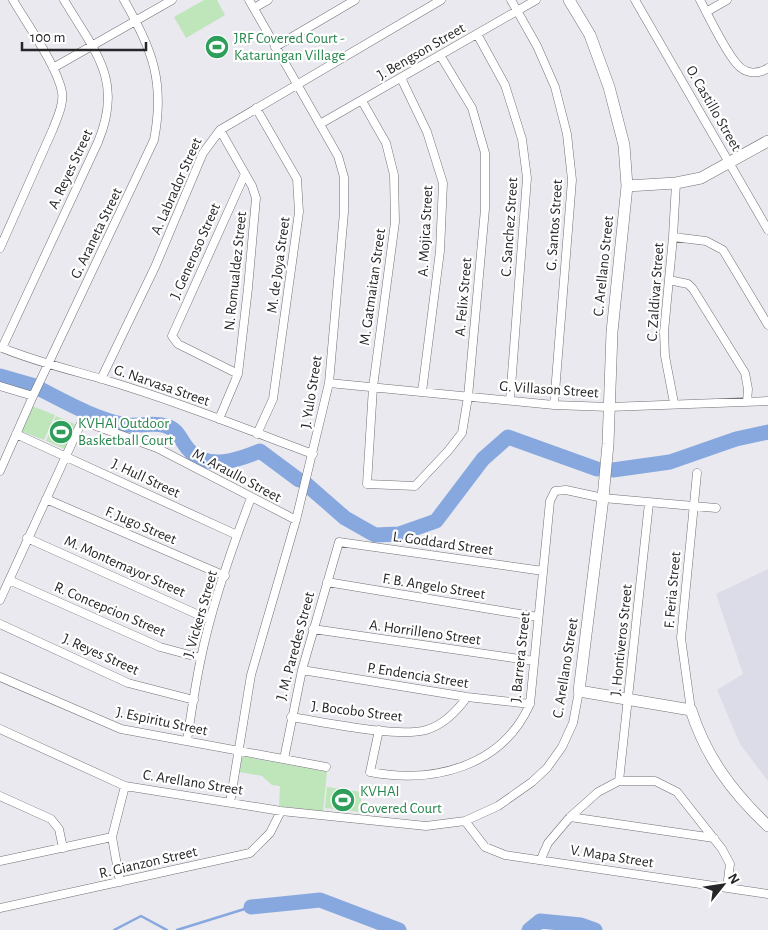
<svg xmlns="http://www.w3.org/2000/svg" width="768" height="930" font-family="'Alegreya Sans',sans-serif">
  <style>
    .built { fill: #dcdce9 }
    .green { fill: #bee6ba }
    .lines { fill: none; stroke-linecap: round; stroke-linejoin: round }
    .stream { stroke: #87a8df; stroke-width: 2.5 }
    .river { stroke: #87a8df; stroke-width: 15 }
    .street-casing { stroke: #717176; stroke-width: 9 }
    .secondary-casing { stroke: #717176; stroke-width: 12 }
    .street { stroke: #fff; stroke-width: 8 }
    .secondary { stroke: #fff; stroke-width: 11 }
    .labels { text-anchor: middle; stroke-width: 4.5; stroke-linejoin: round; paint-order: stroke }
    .leisure-label { font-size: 15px; fill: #27864d; stroke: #fff; text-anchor: start }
    .street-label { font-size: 15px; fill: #272729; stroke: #fff }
  </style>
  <rect width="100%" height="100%" fill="#e9e9ef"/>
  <path class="built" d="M768,569V781L740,744L717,690L743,674L716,594Z"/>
  <path class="green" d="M204,0H217L225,15L186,38L174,17Z
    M32,406L55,415L44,440L21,431Z
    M56,416L75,424L65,449L46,441Z
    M241,756L327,772L323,812L279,806L280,786L272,785L262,776L240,772Z
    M327,787L362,792L360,812L325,808Z"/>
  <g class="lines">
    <path class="stream" d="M114,930L141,916L167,930
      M177,930L251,907"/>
    <path class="river" d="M0,376L35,386
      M40,389C65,402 101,422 128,425C141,426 154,422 166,426C180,430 180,441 189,450C208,471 238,460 260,451L299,480
      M613,470L670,462L736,439L768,432
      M306,484L345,518L375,535L399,534L436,521L483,459L508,437L597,469
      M251,907L320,900L399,930
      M529,930L540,921L581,925L595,930"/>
    <g class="street-casing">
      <path id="street" d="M511,0L537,46L555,87L567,134L572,180L554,405
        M635,0L768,230
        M700,0C709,17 725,51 737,64C745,74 758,75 768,68
        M254,8L268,0
        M706,12L727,0
        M477,34L505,85L522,139L527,178L510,400
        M275,47L355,0
        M53,68L172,0
        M401,78L427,132L443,183L440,251L422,392
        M362,101L386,143L394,175L395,222L373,387L367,484L415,486L448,451L462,433L468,397L485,209V153L472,108L440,55
        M256,108L297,179L299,212L273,399L257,434
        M320,124L536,0
        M673,237L706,241L723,250L768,325
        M0,248L53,129C57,118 64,104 62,92C57,66 27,24 13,0
        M669,280L688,284L693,289L745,373L748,389L747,402
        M0,347C33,361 67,369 102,379C173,400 243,428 313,454
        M2,348L98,142C124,80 95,52 64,0
        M238,374L178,344L172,336L245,174
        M101,379L155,267L203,153L220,130L441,0
        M329,383L554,405L609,407L768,401
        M0,386L33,396
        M674,403L665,356L664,332L673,237L676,183
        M219,419L238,374L248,288L256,198L252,186L220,130
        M16,434L237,535
        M0,471L33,396L154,140C165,83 153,50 124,0
        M46,499L225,576
        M27,538L210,620
        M9,580L160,647L201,658
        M327,582L538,617
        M0,600L82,421L157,448L296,520
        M0,624L128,683L194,700
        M313,629L534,661
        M302,670L467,697L530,704
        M0,677L121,729L326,767
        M691,710L681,638L697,473
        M291,717C324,722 397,738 426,730C443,725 457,711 467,697
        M0,729L125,786L281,811L426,826L465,821L498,806L532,782L547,768L562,747L573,723L579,691
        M379,730L370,772C433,784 502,767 530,704L550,501L555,491L566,490L603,498L716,508
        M187,741C191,714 195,686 201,658C212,604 231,550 251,498
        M284,759L302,670L339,542L543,571
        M619,781L649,503
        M0,796L51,819L59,829L63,848
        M230,803L251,675L296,520L329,383L344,212V177L338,156L249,0
        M570,817L714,838
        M465,821L485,847L505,855L768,894
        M541,859L548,843L570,817L598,792L619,781H655L677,792L722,849L730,864L727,888
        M0,861L112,837
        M120,882L112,837L125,786
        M0,908L250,853L270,833L281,811"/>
    </g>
    <g class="secondary-casing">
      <path id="secondary" d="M569,0L590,35L609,87L624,145L627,186L612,332L608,444L603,498L579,691L691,710C706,757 732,792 768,826
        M627,186L676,183L701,178L768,141"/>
    </g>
    <use href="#street" class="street"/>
    <use href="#secondary" class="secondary"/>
  </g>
  <defs>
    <g id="stadium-disc" transform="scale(1.25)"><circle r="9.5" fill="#2e9e5b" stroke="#fff"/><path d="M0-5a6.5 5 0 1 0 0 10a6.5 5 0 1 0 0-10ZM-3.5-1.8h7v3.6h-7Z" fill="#fff"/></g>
  </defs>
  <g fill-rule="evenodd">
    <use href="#stadium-disc" x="217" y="47"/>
    <use href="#stadium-disc" x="61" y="432"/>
    <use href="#stadium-disc" x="343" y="800"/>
  </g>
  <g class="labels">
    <g class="leisure-label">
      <text x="234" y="43">JRF Covered Court -<tspan x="234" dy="17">Katarungan Village</tspan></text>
      <text x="78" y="428">KVHAI Outdoor<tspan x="78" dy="17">Basketball Court</tspan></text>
      <text x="360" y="796">KVHAI<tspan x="360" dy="17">Covered Court</tspan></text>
    </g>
    <g class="street-label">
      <text transform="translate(421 51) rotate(-30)" y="5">J. Bengson Street</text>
      <text transform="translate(714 108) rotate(60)" y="5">O. Castillo Street</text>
      <text transform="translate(70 169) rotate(-65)" y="5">A. Reyes Street</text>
      <text transform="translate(176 186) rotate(-66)" y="5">A. Labrador Street</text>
      <text transform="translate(554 225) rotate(-86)" y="5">G. Santos Street</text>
      <text transform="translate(509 227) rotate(-86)" y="5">C. Sanchez Street</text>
      <text transform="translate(425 231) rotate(-87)" y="5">A. Mojica Street</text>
      <text transform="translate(96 233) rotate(-64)" y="5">G. Araneta Street</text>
      <text transform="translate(195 251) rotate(-66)" y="5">J. Generoso Street</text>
      <text transform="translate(278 265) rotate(-82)" y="5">M. de Joya Street</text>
      <text transform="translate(603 266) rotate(-84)" y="5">C. Arellano Street</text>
      <text transform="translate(235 271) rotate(-84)" y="5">N. Romualdez Street</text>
      <text transform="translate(372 287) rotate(-82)" y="5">M. Gatmaitan Street</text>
      <text transform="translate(655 292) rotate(-86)" y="5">C. Zaldivar Street</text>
      <text transform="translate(463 297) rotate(-85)" y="5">A. Felix Street</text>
      <text transform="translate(162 385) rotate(19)" y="5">G. Narvasa Street</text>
      <text transform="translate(549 389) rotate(4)" y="5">G. Villason Street</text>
      <text transform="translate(311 392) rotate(-81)" y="5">J. Yulo Street</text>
      <text transform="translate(237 475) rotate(28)" y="5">M. Araullo Street</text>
      <text transform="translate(146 478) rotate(25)" y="5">J. Hull Street</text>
      <text transform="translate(141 525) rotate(23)" y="5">F. Jugo Street</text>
      <text transform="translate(443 543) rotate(8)" y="5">L. Goddard Street</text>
      <text transform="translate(125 566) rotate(24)" y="5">M. Montemayor Street</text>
      <text transform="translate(434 586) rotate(9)" y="5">F. B. Angelo Street</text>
      <text transform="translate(672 590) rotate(-85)" y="5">F. Feria Street</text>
      <text transform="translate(110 609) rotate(23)" y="5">R. Concepcion Street</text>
      <text transform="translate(200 614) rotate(-74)" y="5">J. Vickers Street</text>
      <text transform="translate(425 632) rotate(8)" y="5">A. Horrilleno Street</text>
      <text transform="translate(621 640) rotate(-84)" y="5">J. Hontiveros Street</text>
      <text transform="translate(295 646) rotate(-75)" y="5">J. M. Paredes Street</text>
      <text transform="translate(101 654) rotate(24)" y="5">J. Reyes Street</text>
      <text transform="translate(520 657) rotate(-84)" y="5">J. Barrera Street</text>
      <text transform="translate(565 668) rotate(-81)" y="5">C. Arellano Street</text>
      <text transform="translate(418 675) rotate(9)" y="5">P. Endencia Street</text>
      <text transform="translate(357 711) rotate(7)" y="5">J. Bocobo Street</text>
      <text transform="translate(162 721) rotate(12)" y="5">J. Espiritu Street</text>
      <text transform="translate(193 782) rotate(9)" y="5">C. Arellano Street</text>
      <text transform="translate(612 856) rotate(9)" y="5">V. Mapa Street</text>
      <text transform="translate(148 862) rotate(-13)" y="5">R. Gianzon Street</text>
    </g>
  </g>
  <g transform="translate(723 885) rotate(60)" stroke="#ffffff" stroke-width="4" paint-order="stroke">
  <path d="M0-4L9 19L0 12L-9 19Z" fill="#272729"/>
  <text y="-8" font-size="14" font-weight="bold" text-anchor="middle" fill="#272729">N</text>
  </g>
  <path d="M22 42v8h124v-8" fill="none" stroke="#272729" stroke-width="2.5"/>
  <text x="30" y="42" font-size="15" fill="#272729" stroke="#ffffff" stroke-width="4" paint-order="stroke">100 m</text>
</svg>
